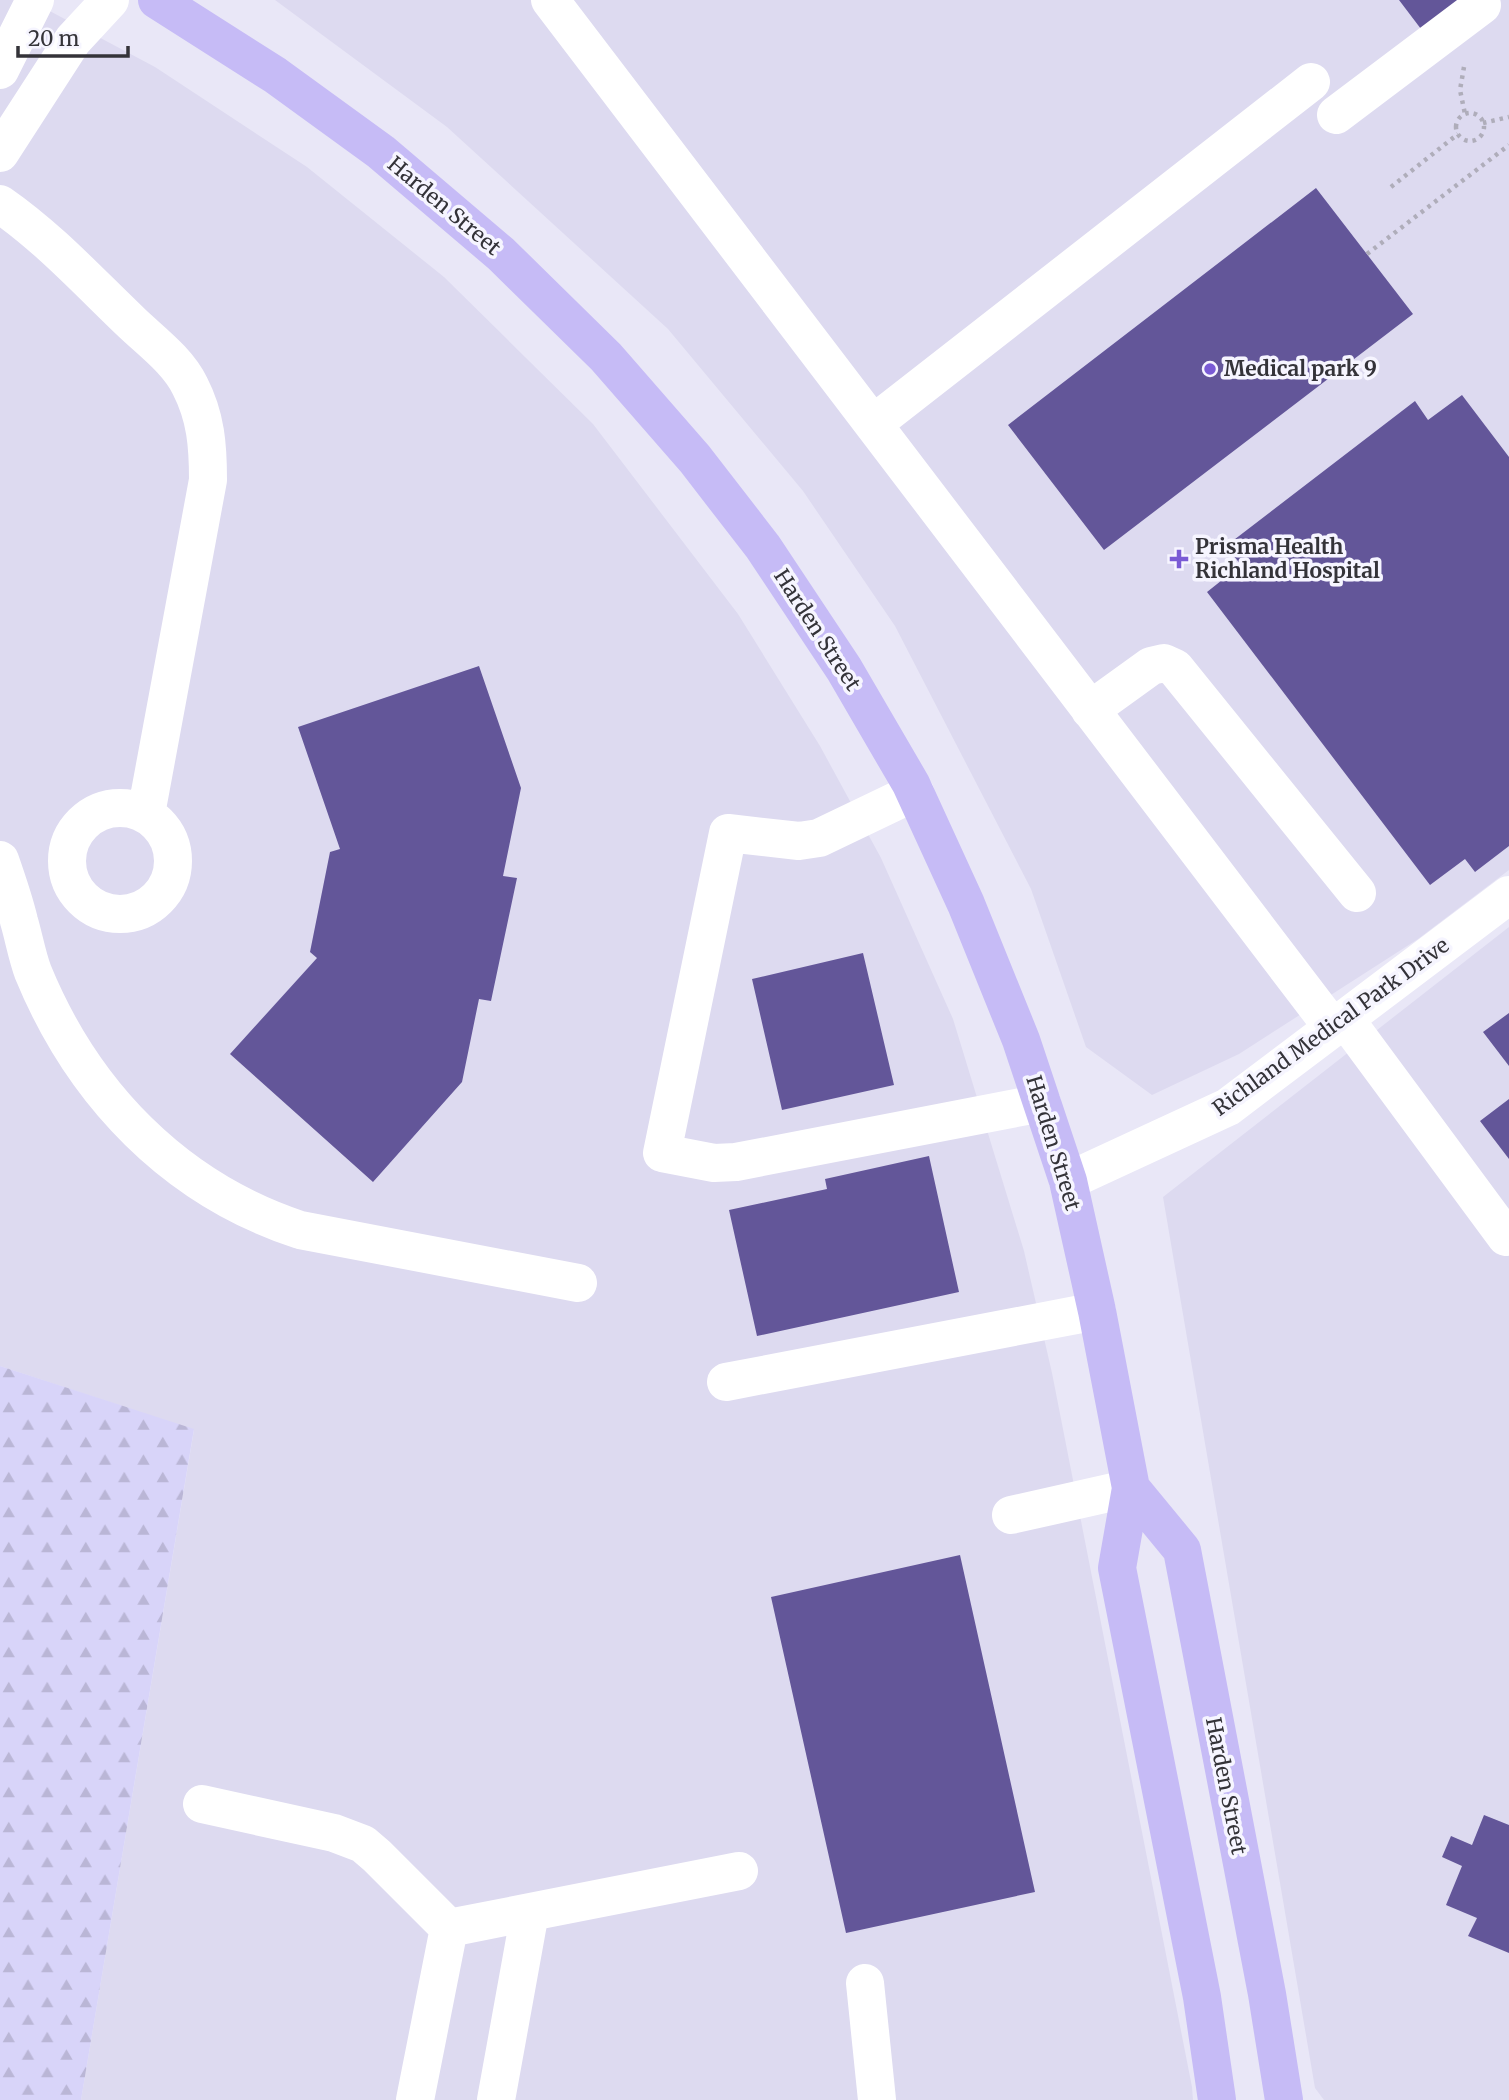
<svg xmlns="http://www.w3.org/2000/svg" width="1509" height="2100" font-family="Merriweather,serif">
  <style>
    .built { fill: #dddaf0 }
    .forest { fill: url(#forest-firs) }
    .building { fill: #635699 }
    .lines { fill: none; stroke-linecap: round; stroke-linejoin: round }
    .path { stroke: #afadba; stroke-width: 4.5; stroke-dasharray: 3.5 5; stroke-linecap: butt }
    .minor { stroke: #fff; stroke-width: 38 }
    .major { stroke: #c6bbf6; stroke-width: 38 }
    .poi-dot { fill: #7a5bd5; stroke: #f6f5ff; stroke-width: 2.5 }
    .labels { text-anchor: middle; stroke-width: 7; stroke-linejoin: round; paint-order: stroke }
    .street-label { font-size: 21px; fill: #343339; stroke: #f6f5ff }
    .poi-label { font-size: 21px; font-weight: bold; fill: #343339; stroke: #f6f5ff; text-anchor: start }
  </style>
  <defs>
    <pattern id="forest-firs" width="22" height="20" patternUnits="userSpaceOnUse" patternTransform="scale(1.75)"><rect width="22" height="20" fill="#d8d4f9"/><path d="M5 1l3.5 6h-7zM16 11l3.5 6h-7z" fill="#bab6d6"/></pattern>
  </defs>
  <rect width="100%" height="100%" fill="#e9e7f7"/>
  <path class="built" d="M0,0H29L155,67L307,167L444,277L593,424L738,614L820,746L881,858L953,1019L1024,1251L1052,1373L1192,2087L1193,2100H81L194,1430L0,1366Z
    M275,0H1509V870L1418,939L1239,1054L1152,1095L1086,1047L1031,889L895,626L803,491L668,329L447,127Z
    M1509,927V2100H1324L1315,2088L1163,1197Z"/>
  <path class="forest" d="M0,1366L194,1429L81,2100H0Z"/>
  <path class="building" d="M1399,0H1459L1421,29Z
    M1316,188L1413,314L1104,550L1008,425Z
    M1462,395L1509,457V846L1475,872L1465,859L1430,885L1207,592L1241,565L1226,546L1415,401L1428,420Z
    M479,666L521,788L503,876L517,878L491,1001L479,999L462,1082L373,1182L230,1054L317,958L310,952L330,852L340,849L298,727Z
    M863,953L894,1085L782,1110L752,979Z
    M1509,1013V1066L1483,1032Z
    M1509,1099V1159L1480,1121Z
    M929,1156L959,1292L757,1336L729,1210L827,1189L825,1179Z
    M960,1555L1035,1892L846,1933L771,1597Z
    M1484,1815L1509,1825V1953L1468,1936L1477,1918L1446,1905L1462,1866L1442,1857L1451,1836L1472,1845Z"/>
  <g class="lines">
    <path class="path" d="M1464,67L1460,90L1465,114
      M1456 127a14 14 0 1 1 28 0a14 14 0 1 1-28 0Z
      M1483,123L1509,117
      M1391,187L1458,134
      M1367,254L1509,145"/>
    <path class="minor" d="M550,0L1333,1028
      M0,70L35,0
      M1336,115L1482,5
      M0,153L73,40L110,0
      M0,204C49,238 89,282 132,323C152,342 178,361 190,386C206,417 208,446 208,480L146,814
      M873,424L1311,82
      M1090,710L1151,666L1164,663L1175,668L1357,893
      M915,792L819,838L799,841L728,833L662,1153L714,1163L736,1162L1042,1103
      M67 861a53 53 0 1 1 106 0a53 53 0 1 1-106 0Z
      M0,860C7,880 14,900 19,921C24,938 27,956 33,972C83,1094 175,1189 300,1230L578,1283
      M1345,1019L1506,1237
      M1068,1181L1228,1107L1509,895
      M726,1382L1097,1311
      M1011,1515L1131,1488
      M202,1804L334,1833L363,1844L377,1856L449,1928
      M449,1928L739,1871
      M865,1983L877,2100
      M415,2100L449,1928
      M496,2100L530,1912"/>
    <path class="major" d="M157,0L275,75L381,152L501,254L606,357L695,459L763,547L844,669L911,784L966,904L1021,1040L1068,1181L1097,1311L1131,1488L1117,1568L1202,1997L1217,2100
      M1131,1488L1182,1550L1267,1994L1284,2100"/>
  </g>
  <g class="poi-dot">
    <circle cx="1210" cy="369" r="7"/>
    <path d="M1175.5 548.5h7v7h7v7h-7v7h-7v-7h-7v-7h7z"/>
  </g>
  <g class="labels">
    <g class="street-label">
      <text transform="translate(444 206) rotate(40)" y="7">Harden Street</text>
      <text transform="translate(817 630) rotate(57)" y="7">Harden Street</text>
      <text transform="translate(1331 1027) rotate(-36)" y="7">Richland Medical Park Drive</text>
      <text transform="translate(1053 1143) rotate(73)" y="7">Harden Street</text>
      <text transform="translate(1226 1786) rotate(79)" y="7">Harden Street</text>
    </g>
    <g class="poi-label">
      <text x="1224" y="376">Medical park 9</text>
      <text x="1195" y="554">Prisma Health<tspan x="1195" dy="24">Richland Hospital</tspan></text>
    </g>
  </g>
  <path d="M18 46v10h110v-10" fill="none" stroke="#343339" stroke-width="3.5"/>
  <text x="28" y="46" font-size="21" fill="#343339" stroke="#f6f5ff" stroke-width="5" paint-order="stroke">20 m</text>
</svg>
